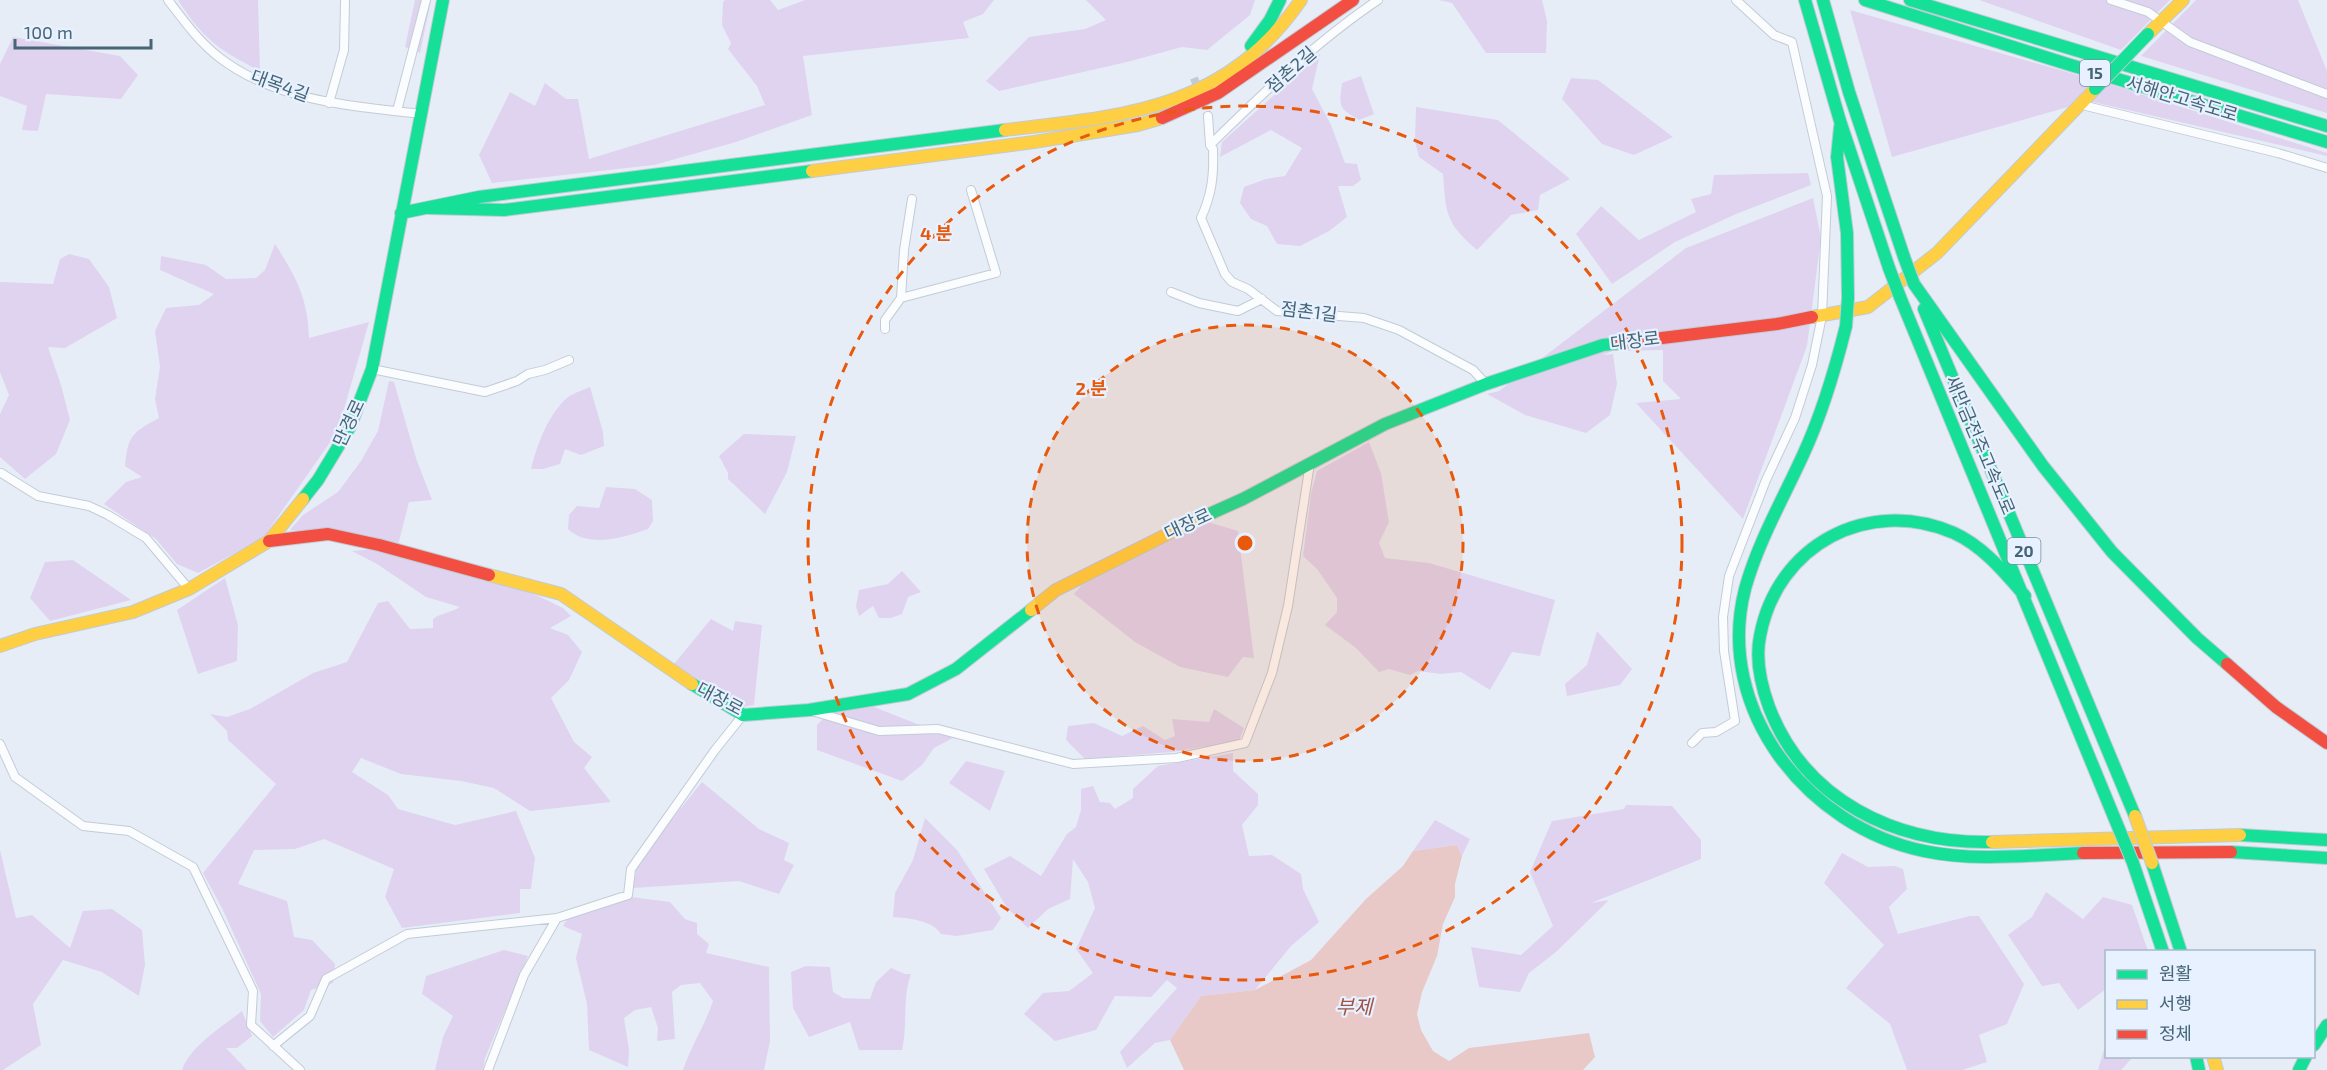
<svg xmlns="http://www.w3.org/2000/svg" width="2327" height="1070" font-family="'Exo 2','Noto Sans KR',sans-serif">
  <style>
    .green { fill: #dfd3f0 }
    .water { fill: #e8c9c7 }
    .lines { fill: none; stroke-linecap: round; stroke-linejoin: round }
    .street-tunnel { stroke: #bfcbd6; stroke-width: 8; stroke-dasharray: 8 4; stroke-linecap: butt }
    .street-casing { stroke: #c2ccd6; stroke-width: 10 }
    .fast-casing { stroke: #c0cbd5; stroke-width: 14 }
    .slow-casing { stroke: #c0cbd5; stroke-width: 14 }
    .jam-casing { stroke: #c0cbd5; stroke-width: 14 }
    .street { stroke: #fbfcfe; stroke-width: 8 }
    .fast { stroke: #16e098; stroke-width: 12 }
    .slow { stroke: #ffcf43; stroke-width: 12 }
    .jam { stroke: #f24e42; stroke-width: 12 }
    .fast-bridge-casing { stroke: #c0cbd5; stroke-width: 14; stroke-linecap: butt }
    .slow-bridge-casing { stroke: #c0cbd5; stroke-width: 14; stroke-linecap: butt }
    .fast-bridge { stroke: #16e098; stroke-width: 12 }
    .slow-bridge { stroke: #ffcf43; stroke-width: 12 }
    .ring { fill: none; stroke: #e8590c; stroke-width: 3; stroke-dasharray: 10 8 }
    .labels { text-anchor: middle; stroke-width: 4.5; stroke-linejoin: round; paint-order: stroke }
    .shield { fill: #e7f1ff; stroke: #768f9e; stroke-width: 1.5 }
    .shield-label { font-size: 16px; font-weight: bold; fill: #466575 }
    .street-label { font-size: 18px; fill: #466575; stroke: #e7f1ff }
    .water-label { font-size: 20px; font-style: italic; fill: #a05346; stroke: #e7f1ff }
    .centre { fill: #e8590c; stroke: #e7f1ff; stroke-width: 3 }
    .ring-label { font-size: 18px; text-anchor: middle; font-weight: bold; fill: #e8590c; stroke: #e7f1ff; stroke-width: 4.5; stroke-linejoin: round; paint-order: stroke }
  </style>
  <rect width="100%" height="100%" fill="#e7edf7"/>
  <path class="green" d="M178,0H258L260,71C219,50 203,39 178,0Z
    M415,0H431L420,53L405,47Z
    M725,0H770L778,10L805,0H994L983,14L963,22L969,38L803,56L812,115L736,142L654,165L492,183L479,155L510,92L535,106L545,83L566,99H578L589,159L765,105L757,86L728,49L731,43L722,25L723,2Z
    M1086,0H1255L1250,15L1207,50L1182,47L1127,62L999,91L986,81L1029,37L1085,29L1106,20Z
    M1439,0H1542L1547,21L1546,53H1486L1452,3Z
    M1979,0H2170L2121,50Z
    M2196,0H2298L2327,71V113L2141,56Z
    M1850,10L2112,85L2327,153V156L2089,101L1892,157Z
    M13,37L120,56L138,75L121,99L46,94L38,131L22,130L27,106L0,96V64Z
    M1320,54L1312,89L1331,125L1345,163L1357,164L1361,180L1353,186H1338L1347,217L1329,231L1300,246L1277,244L1267,226L1251,219L1240,203L1244,187L1266,179L1285,176L1302,148L1271,130L1220,157L1222,142Z
    M1361,76L1374,114L1359,120C1338,108 1339,106 1342,83Z
    M1571,78L1598,80L1673,137L1634,155L1602,144L1562,99Z
    M1416,107L1498,120L1570,179L1540,195L1538,210L1511,215L1477,250C1446,223 1446,215 1443,174L1419,157L1415,141Z
    M1808,173L1811,185L1736,214L1675,242L1612,284L1576,234L1601,206L1639,240L1696,212L1691,199L1711,194L1714,175Z
    M1813,198L1821,238L1807,346L1743,519L1636,403L1681,399L1663,381V350L1612,351L1603,355L1613,354L1617,384L1610,415L1586,433L1525,415L1487,394L1499,391L1686,248Z
    M275,244C296,277 308,298 309,338L369,322L344,409L331,441L263,538L198,573L177,564L156,539L104,504L126,482L142,477L125,466C128,435 132,433 159,418L155,399L160,367L155,331L166,308L199,305L214,294L160,270L161,256L206,265L226,279L256,278L265,270Z
    M69,254L89,259L109,287L117,318L65,348L48,347L61,385L70,420L56,454L25,479L0,457V414L9,395L0,372V282L53,284L60,259Z
    M389,381L394,382L416,458L432,500L409,502L398,545L290,530L303,515L338,492L361,461L378,431Z
    M590,387L603,432L604,446L581,455L565,449L560,464L543,469H531C537,445 548,414 568,397C574,393 583,390 590,387Z
    M744,434L796,436L787,472L765,514L728,479V473L719,456Z
    M1369,442L1381,473L1389,522L1379,543L1385,558L1429,563L1555,600L1540,656L1512,652L1490,690L1461,672L1441,674L1418,671L1410,675L1389,669L1379,672L1356,648L1325,625L1337,612V598L1317,569L1303,556L1311,494L1317,471Z
    M606,487L635,489L652,500L653,521L648,529C625,537 588,549 568,529L569,515L577,506L599,508Z
    M1208,522L1238,531L1254,658L1243,657L1228,677L1180,667L1135,642L1074,594L1082,585Z
    M375,549L515,585L563,608L571,616L550,628L568,635L582,652L569,680L551,698L574,742L592,757L584,768L611,802L530,811L494,788L461,781L401,774L361,758L352,772L388,795L398,809L455,825L516,811L535,858L531,889H520V913L402,928L385,897L394,869L324,839L295,849L254,850L238,884L287,901L294,937L312,940L335,964L333,983L311,990L304,1010L273,1037L260,1021L261,994L222,908L203,873L276,784L228,740L227,731L210,714L227,717L250,709L313,673L347,662L378,603L388,601L410,629L433,628V619C440,613 451,613 460,607L426,597L377,564L352,551Z
    M73,560L131,600L50,621L30,598L45,562Z
    M902,571L921,592L908,597L902,614L891,618H879L873,606L859,616L856,606L859,590L888,584Z
    M225,578L238,625L237,661L198,674L177,610Z
    M711,619L733,631L735,621L762,625L754,705L742,707L674,664Z
    M1597,631L1632,669L1620,685L1567,696L1565,684L1587,665Z
    M874,707L953,738L934,748L922,765L902,781L817,750V725L830,712Z
    M1214,709L1244,728L1239,741L1172,752L1085,759L1066,740L1068,726L1094,723L1122,736L1143,726L1165,740L1175,736L1172,719L1209,722Z
    M1233,753V771L1258,794V805L1242,825L1249,856L1272,855L1301,874L1303,889L1319,922L1291,946L1255,990L1201,996L1170,1040L1155,1043L1127,1068L1120,1052L1177,988L1167,980L1151,997L1115,996L1096,1030L1055,1041L1024,1014L1043,993L1069,991L1093,973L1076,949L1095,908L1088,882L1073,859L1070,899L1048,909L1028,928L1007,908L984,869L1010,856L1041,876L1067,834L1076,827L1081,810V789L1093,786L1100,802L1110,803L1115,809L1133,798V789L1158,766Z
    M966,761L1005,771L990,811L949,783Z
    M702,782L759,829L789,843L784,860L794,865L779,894L739,881L633,888L638,861Z
    M1626,805L1672,806L1701,840V859L1591,903L1609,900L1556,952L1529,973L1520,992L1479,987L1471,947L1521,955L1553,926L1530,872L1552,821L1624,809Z
    M925,818L957,850L1001,918L993,930L957,936L941,934C932,920 908,918 893,917L895,893L913,860Z
    M1435,820L1470,839L1462,856L1457,845L1413,851Z
    M0,850L16,918L32,915L70,948L83,911L112,909L142,930L145,965L139,996L102,972L63,960L33,1004L41,1045L3,1070H0Z
    M1842,853L1868,867L1895,866L1903,869L1907,889L1889,907L1898,934L1970,916H1979L2024,984L2007,1024L1979,1035L1987,1062L1962,1070H1907L1890,1024L1846,988L1884,945L1824,883Z
    M2046,892L2083,919L2103,897L2132,905L2148,951L2106,952V989L2078,1010L2059,983L2042,986L2008,935L2032,917Z
    M631,897L670,902L685,919L697,923V934L709,944L706,953L769,967L770,1041L764,1070H683C691,1046 705,1025 713,1001L700,983L681,985L672,992L675,1039L657,1041L658,1028L651,1007L635,1010L624,1018L629,1050L628,1067L589,1050L587,1004L576,958L582,934L563,926L569,916Z
    M504,950L528,956L485,1058L483,1070H435L443,1037L453,1016L422,994L426,976Z
    M806,966L830,967L833,992L843,998L870,999L876,982L891,968L905,974H911C902,998 908,1025 902,1050H859L850,1022L809,1037L793,1008L791,972Z
    M242,1011L252,1036L237,1048H226L247,1070H182C191,1045 222,1027 242,1011Z
    M2106,1043V1056L2133,1057L2121,1070H2098Z"/>
  <path class="water" d="M1457,845L1462,856L1455,884V897L1443,924L1437,956L1422,992L1417,1014L1421,1030L1433,1051L1449,1061L1469,1048L1589,1033L1595,1057L1583,1070H1184L1170,1040L1201,996L1255,990L1311,960L1366,899L1403,866L1413,851Z"/>
  <g class="lines">
    <path class="street-tunnel" d="M1194,78L1208,116"/>
    <g class="street-casing">
      <path id="street" d="M168,0C184,21 199,42 220,58C278,102 353,106 422,114
        M2111,0L2148,12L2190,42L2327,94
        M329,103L344,50L345,2
        M2078,104L2278,153L2327,168
        M397,111L426,0
        M1208,116L1210,145L1213,149C1214,175 1212,194 1201,218L1225,274L1232,282L1248,289L1277,311L1364,318L1399,330L1473,370L1486,384
        M1210,145C1262,94 1317,41 1378,0
        M1171,292L1199,303L1238,311L1262,299
        M901,298L904,250L912,199
        M885,329V320L901,298L996,273L971,190
        M372,369L485,392L517,381L528,374L545,370L569,360
        M1,473L38,496L89,506L108,515L146,538L189,589
        M812,711L879,731L938,729L1073,764L1177,758L1245,743L1272,673L1288,606L1310,463
        M1692,743L1702,733L1716,732L1735,721L1724,651L1723,617L1729,576L1766,480L1795,418L1812,365L1822,316L1827,196L1792,42L1774,35L1736,0
        M0,744L15,777L83,826L129,831L193,867L253,991L251,1025L300,1070
        M273,1046L310,1016L326,979L407,934L557,918L628,895L631,869L715,750L743,715
        M488,1070L524,975L557,918"/>
    </g>
    <g class="fast-casing">
      <path id="fast" d="M1805,0L1840,121L1889,268
        M1823,0L1849,92L1904,257
        M1865,0L2064,63L2327,142
        M1910,0L2327,126
        M1251,46L1270,20L1280,0
        M1840,127L1837,157L1847,233L1848,298
        M428,208L504,210L812,171
        M401,213L479,197L1005,130
        M1914,284L2043,466L2112,552L2197,638L2227,664
        M1900,297L2114,817
        M1924,309L2135,816
        M1846,326C1835,370 1822,414 1803,455C1783,499 1758,542 1745,589C1714,710 1808,827 1924,851C1976,862 2031,855 2083,853
        M303,499L318,480L350,427L372,369L443,0
        M1196,520L1243,499L1385,424L1486,384L1603,345L1621,343
        M692,684L743,715L809,710L908,694L956,669L1031,610
        M2240,835L2327,840
        M1992,842C1896,844 1805,801 1769,707C1761,685 1755,660 1760,636C1777,545 1868,496 1954,533C1983,546 2005,573 2025,596
        M2231,852L2327,858
        M2133,863L2163,952
        M2152,863L2181,952
        M2314,1045L2327,1025
        M2196,1056L2199,1070
        M2299,1070L2306,1056"/>
    </g>
    <g class="slow-casing">
      <path id="slow" d="M2148,34L2183,0
        M1005,130C1127,116 1225,109 1301,0
        M812,171L1034,142L1138,125L1162,118
        M1812,317L1868,307L1937,253L2095,89
        M489,575L561,594L692,684
        M1031,610L1056,590L1196,520
        M0,646L35,634L133,612L189,589L269,541L303,499
        M1992,842L2240,835
        M2213,1056L2217,1070"/>
    </g>
    <g class="jam-casing">
      <path id="jam" d="M1162,118L1218,93L1353,0
        M1621,343L1777,324L1812,317
        M269,541L328,534L379,545L489,575
        M2227,664L2276,707L2327,743
        M2083,853L2231,852"/>
    </g>
    <use href="#street" class="street"/>
    <use href="#fast" class="fast"/>
    <use href="#slow" class="slow"/>
    <use href="#jam" class="jam"/>
    <g class="fast-bridge-casing">
      <path id="fast-bridge" d="M2095,89L2148,34
        M1904,257L1914,284
        M1889,268L1900,297
        M1846,326L1848,298
        M2114,817L2133,863"/>
    </g>
    <g class="slow-bridge-casing">
      <path id="slow-bridge" d="M2135,816L2152,863"/>
    </g>
    <use href="#fast-bridge" class="fast-bridge"/>
    <use href="#slow-bridge" class="slow-bridge"/>
  </g>
  <circle cx="1245" cy="543" r="218" fill="#e8590c" fill-opacity=".12"/>
  <g class="ring">
    <circle cx="1245" cy="543" r="218"/>
    <circle cx="1245" cy="543" r="437"/>
  </g>
  <g class="labels">
    <g class="shield">
      <rect x="2080" y="60" width="30" height="26" rx="4.5"/>
      <rect x="2007.5" y="538" width="33" height="26" rx="4.5"/>
    </g>
    <g class="shield-label">
      <text x="2095" y="79">15</text>
      <text x="2024" y="557">20</text>
    </g>
    <g class="street-label">
      <text transform="translate(1291 70) rotate(-41)" y="6">점촌2길</text>
      <text transform="translate(280 86) rotate(20)" y="6">대목4길</text>
      <text transform="translate(2182 99) rotate(17)" y="6">서해안고속도로</text>
      <text transform="translate(1309 312) rotate(7)" y="6">점촌1길</text>
      <text transform="translate(1635 341) rotate(-7)" y="6">대장로</text>
      <text transform="translate(349 423) rotate(-65)" y="6">만경로</text>
      <text transform="translate(1980 445) rotate(67)" y="6">새만금전주고속도로</text>
      <text transform="translate(1188 524) rotate(-25)" y="6">대장로</text>
      <text transform="translate(720 699) rotate(28)" y="6">대장로</text>
    </g>
    <g class="water-label">
      <text x="1354" y="1014">부제</text>
    </g>
  </g>
  <circle cx="1245" cy="543" r="9" class="centre"/>
  <g class="ring-label">
    <text x="936" y="240">4 분</text>
    <text x="1091" y="395">2 분</text>
  </g>
  <rect x="2105" y="950" width="210" height="108" fill="#e7f1ff" stroke="#a7b9c8" stroke-width="1.5"/>
  <rect x="2117" y="970" width="30" height="9" fill="#16e098" stroke="#a7b9c8" stroke-width="1.5"/>
  <text x="2159" y="980" font-size="18" fill="#466575">원활</text>
  <rect x="2117" y="1000" width="30" height="9" fill="#ffcf43" stroke="#a7b9c8" stroke-width="1.5"/>
  <text x="2159" y="1010" font-size="18" fill="#466575">서행</text>
  <rect x="2117" y="1030" width="30" height="9" fill="#f24e42" stroke="#a7b9c8" stroke-width="1.5"/>
  <text x="2159" y="1040" font-size="18" fill="#466575">정체</text>
  <path d="M15 39v9h136v-9" fill="none" stroke="#466575" stroke-width="3"/>
  <text x="24" y="39" font-size="18" fill="#466575" stroke="#e7f1ff" stroke-width="4.5" paint-order="stroke">100 m</text>
</svg>
